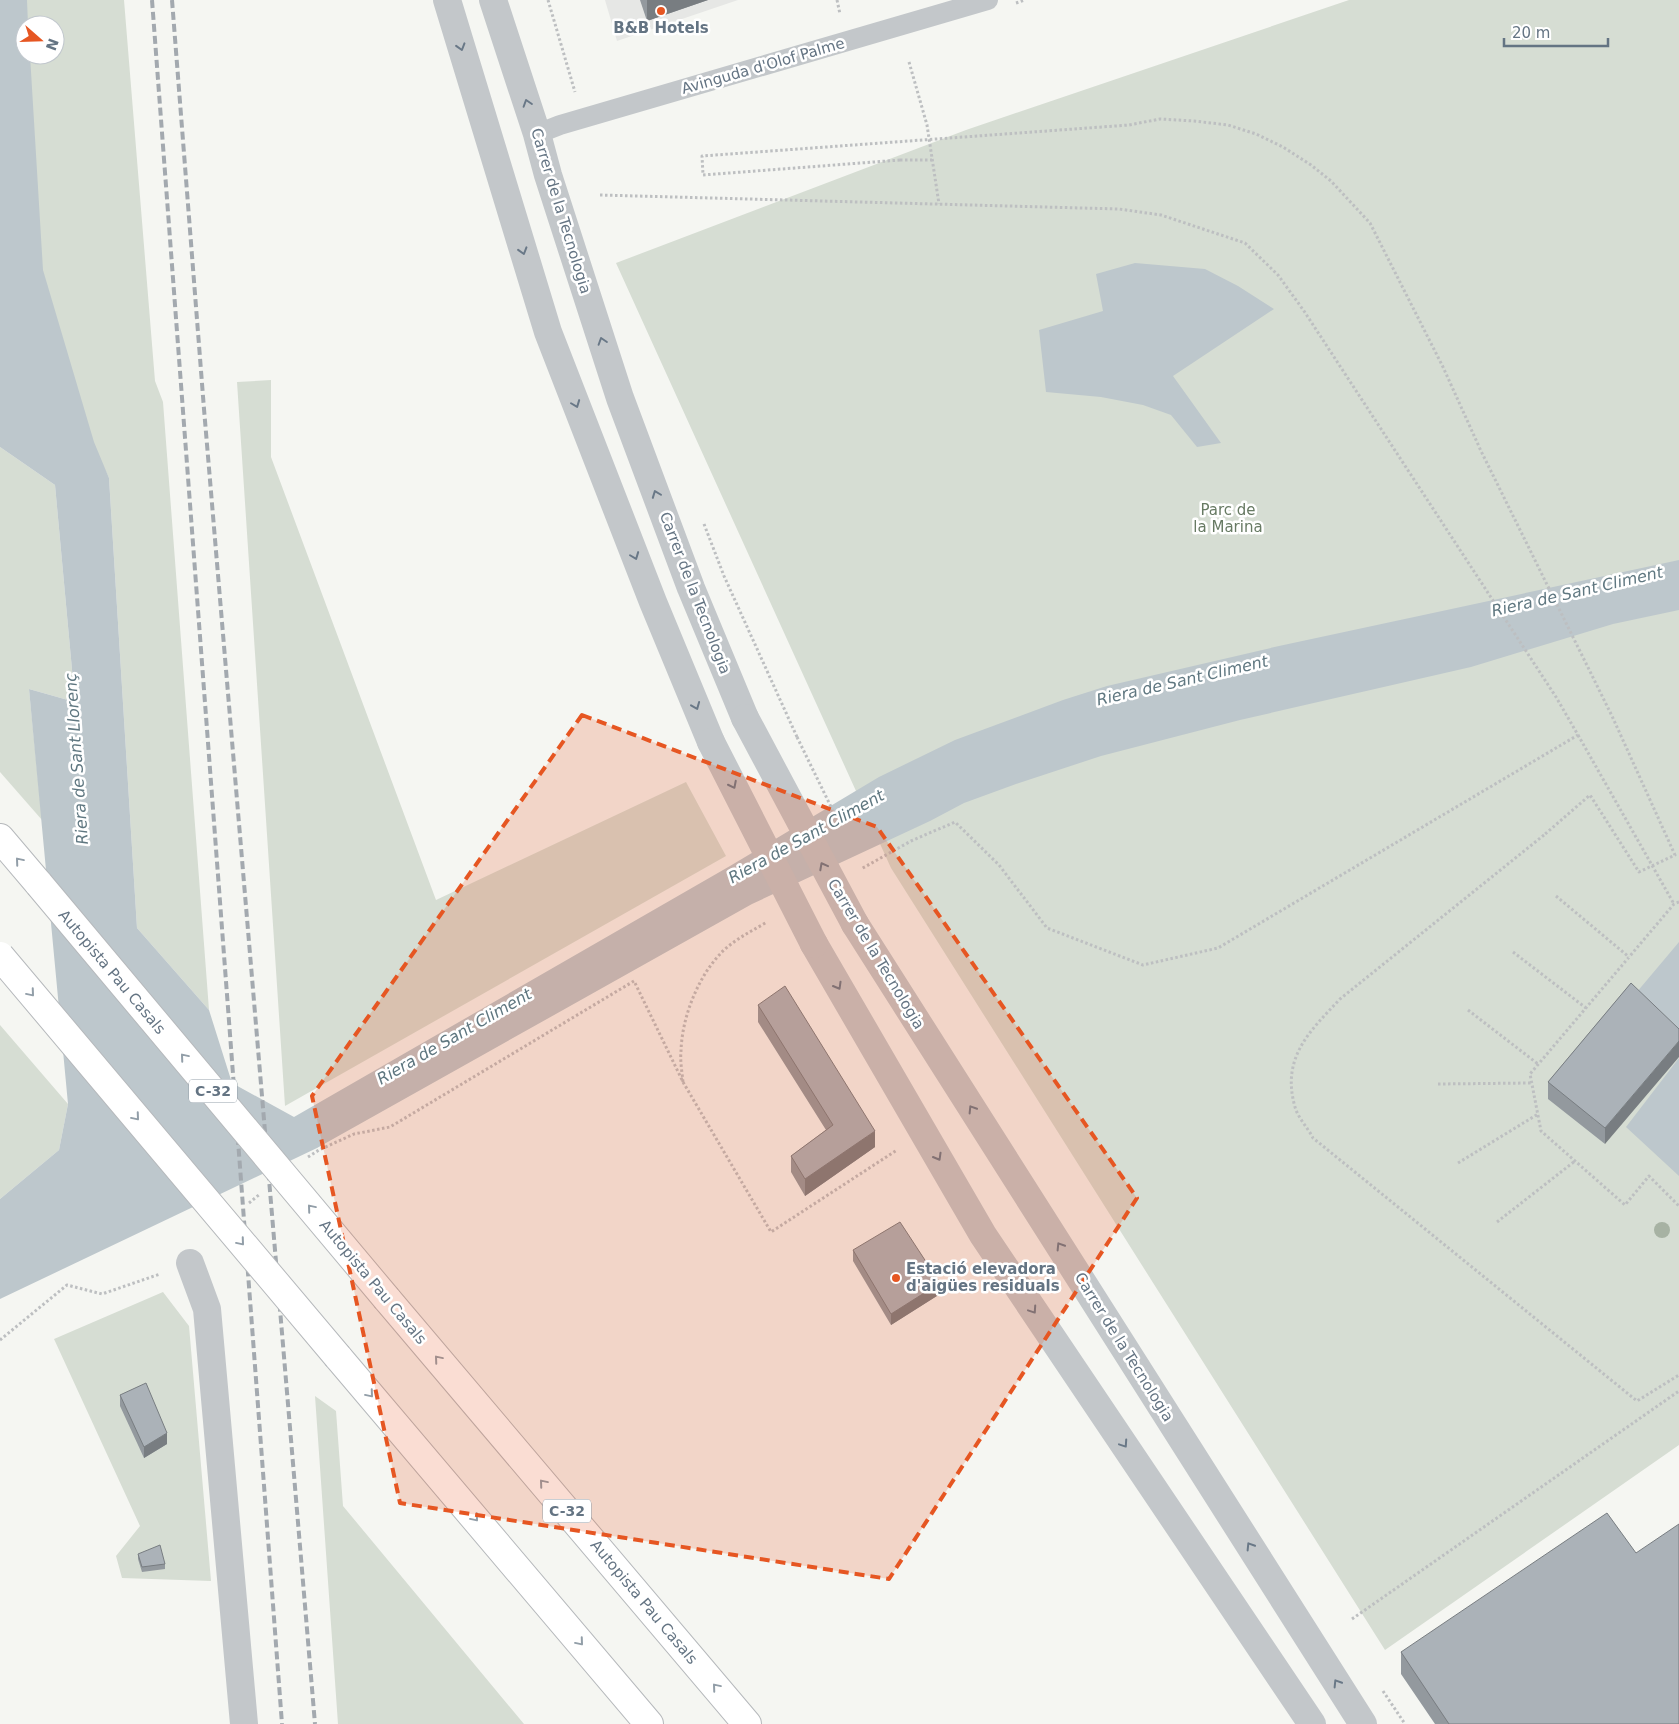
<svg xmlns="http://www.w3.org/2000/svg" width="1679" height="1724" font-family="'DejaVu Sans',sans-serif">
  <style>
    .built { fill: #e6e7e5 }
    .green { fill: #d6ddd3; fill-rule: evenodd }
    .water { fill: #bdc7cc }
    .lines { fill: none; stroke-linecap: round; stroke-linejoin: round }
    .highway-casing { stroke: #b6b9bc; stroke-width: 30 }
    .path { stroke: #bdbfc1; stroke-width: 3; stroke-dasharray: 2.5 2.5; stroke-linecap: butt }
    .lane { stroke: #c3c7ca; stroke-width: 20 }
    .street { stroke: #c3c7ca; stroke-width: 28 }
    .highway { stroke: #fff; stroke-width: 28 }
    .rail { stroke: #a3a9af; stroke-width: 4; stroke-dasharray: 8 4; stroke-linecap: butt }
    .highway-bridge-casing { stroke: #b6b9bc; stroke-width: 30; stroke-linecap: butt }
    .path-bridge { stroke: #bdbfc1; stroke-width: 3; stroke-dasharray: 2.5 2.5; stroke-linecap: butt }
    .street-bridge { stroke: #c3c7ca; stroke-width: 28 }
    .highway-bridge { stroke: #fff; stroke-width: 28 }
    .tree { fill: #a7b2a3 }
    .wall { fill: #93999e }
    .shaded-wall { fill: #787d81 }
    .building { fill: #abb2b8; stroke: #787d81 }
    .oneway { stroke: #697887 }
    .oneway2 { stroke: #929ea8 }
    .marked { fill: #e65622; fill-opacity: 0.2; stroke: #e65622; stroke-width: 4; stroke-dasharray: 10 6; stroke-linejoin: round }
    .poi-dot { fill: #e65622; stroke: #fff; stroke-width: 2 }
    .labels { text-anchor: middle; stroke-width: 5; stroke-linejoin: round; paint-order: stroke }
    .shield { fill: #fff; stroke: #929ea8; stroke-width: 1 }
    .shield-label { font-size: 14px; font-weight: bold; fill: #647483 }
    .poi-label { font-size: 15px; font-weight: bold; fill: #647483; stroke: #fff }
    .street-label { font-size: 15px; fill: #647483; stroke: #fff }
    .park-label { font-size: 15px; fill: #677a63; stroke: #fff }
    .water-label { font-size: 16px; font-style: italic; fill: #5f7780; stroke: #fff }
  </style>
  <rect width="100%" height="100%" fill="#f5f6f2"/>
  <path class="built" d="M605,0H738L617,41Z"/>
  <path class="green" d="M6,0H124L155,381L163,402L209,1010L137,928L109,478L26,306ZM25,25H55V55H25Z
    M1349,0H1679V1445L1385,1650L891,868L616,263L966,130Z
    M271,380V457L436,900L686,782L726,856L285,1106L237,382Z
    M0,447L55,485L75,702L29,689L42,820L0,772Z
    M0,1025L68,1104L59,1150L0,1199Z
    M163,1292L189,1326L211,1581L122,1578L116,1556L140,1526L54,1339Z
    M315,1396L336,1411L343,1506L524,1724H338Z"/>
  <path class="water" d="M0,0H27L28,25H25V55H30L43,270L94,442L109,478L137,928L209,1010L232,1083L294,1117L730,866L879,777L955,740L1063,700L1107,686L1279,646L1679,560V610L1613,624L1471,667L1240,720L1101,756L1016,784L964,803L930,821L752,904L317,1148L0,1299V1199L59,1150L68,1104L29,689L75,702L55,485L0,447Z
    M1135,263L1205,269L1238,286L1274,309L1173,376L1221,443L1197,447L1171,415L1143,405L1101,397L1046,392L1039,330L1103,311L1096,274Z
    M1679,942V1030L1631,999Z
    M1679,1058V1176L1626,1127Z"/>
  <g class="lines">
    <g class="highway-casing">
      <path id="highway" d="M0,838L39,884
        M387,1299L747,1724
        M338,1357L649,1724"/>
    </g>
    <path class="path" d="M548,0L575,92
      M837,0L840,14
      M1016,3L1025,0
      M909,62L927,125L939,204
      M900,160H932
      M600,195L1119,209L1161,215L1245,243L1278,275L1304,311L1556,697L1578,735L1218,948L1143,965L1047,928L999,865L955,822L911,841L861,869
      M704,524L724,576L797,737
      M1578,735L1674,904
      M1544,835L1340,999C1309,1032 1281,1058 1295,1107C1298,1118 1308,1128 1313,1138L1637,1401L1679,1375
      M1556,896L1629,957
      M1679,902L1674,904L1530,1074L1541,1131L1625,1205L1649,1176L1679,1206
      M1513,952L1586,1008
      M1468,1010L1538,1064
      M683,1082L771,1232L897,1150
      M1438,1084L1532,1083
      M308,1157L319,1150L354,1134L390,1127L634,981L683,1082C682,1072 680,1061 681,1051C682,1016 699,974 724,950C737,938 752,931 767,922
      M1458,1163L1538,1114
      M249,1203L260,1194
      M1497,1222L1575,1161
      M0,1340L67,1285L102,1294L160,1274
      M1352,1619L1679,1391
      M1383,1691L1405,1724"/>
    <path class="lane" d="M537,134L560,125L988,0"/>
    <path class="street" d="M447,0L548,332L653,602L711,742
      M493,0L537,134L548,175L620,398L691,588L745,718
      M855,924L1363,1724
      M814,944L983,1235L1312,1724
      M190,1263L207,1309L244,1724"/>
    <use href="#highway" class="highway"/>
    <path class="rail" d="M152,0L282,1724
      M172,0L204,409L315,1724"/>
    <g class="highway-bridge-casing">
      <path id="highway-bridge" d="M39,884L387,1299
        M0,956L338,1357"/>
    </g>
    <path class="path-bridge" d="M900,160L703,175L702,156L1129,125L1160,119L1194,121L1228,125L1256,134L1283,147L1311,165L1331,181L1370,223L1443,367L1481,451L1612,716L1675,855L1639,872L1590,795L1544,835
      M797,737L833,811"/>
    <path class="street-bridge" d="M745,718L855,924
      M711,742L814,944"/>
    <use href="#highway-bridge" class="highway-bridge"/>
  </g>
  <circle class="tree" cx="1662" cy="1230" r="8"/>
  <path class="wall" d="M640,0H708L647,21Z
    M1631,983L1605,1144L1548,1099V1082Z
    M758,1005L875,1147L805,1196L791,1172V1156L826,1130L758,1022Z
    M853,1250L940,1294L891,1325L853,1261Z
    M120,1395L167,1444L144,1458L120,1406Z
    M1636,1553L1679,1724H1435L1401,1674V1652Z
    M138,1554L165,1564V1569L142,1572L138,1559Z"/>
  <path class="shaded-wall" d="M647,0H708L647,21Z
    M1679,1041V1057L1605,1144V1128Z
    M875,1131V1147L805,1196V1179Z
    M940,1283V1294L891,1325V1314Z
    M167,1433V1444L144,1458V1447Z"/>
  <path class="building" d="M1631,983L1679,1029V1041L1605,1128L1548,1082Z
    M785,986L875,1131L805,1179L791,1156L833,1125L758,1005Z
    M900,1222L940,1283L891,1314L853,1250Z
    M146,1383L167,1433L144,1447L120,1395Z
    M1607,1513L1636,1553L1679,1524V1724H1449L1401,1652Z
    M160,1545L165,1564L142,1567L138,1554Z"/>
  <defs><path id="oneway-chevron" d="M-2-3.5L2.5 0L-2 3.5" fill="none" stroke-width="1.6" stroke-linecap="round" stroke-linejoin="round" transform="scale(1.25)"/></defs>
  <g class="oneway">
    <use href="#oneway-chevron" transform="translate(461 47) rotate(73)"/>
    <use href="#oneway-chevron" transform="translate(527 103) rotate(-108)"/>
    <use href="#oneway-chevron" transform="translate(523 251) rotate(73)"/>
    <use href="#oneway-chevron" transform="translate(602 341) rotate(-108)"/>
    <use href="#oneway-chevron" transform="translate(576 404) rotate(69)"/>
    <use href="#oneway-chevron" transform="translate(656 494) rotate(-111)"/>
    <use href="#oneway-chevron" transform="translate(635 556) rotate(69)"/>
    <use href="#oneway-chevron" transform="translate(696 706) rotate(68)"/>
    <use href="#oneway-chevron" transform="translate(733 785) rotate(63)"/>
    <use href="#oneway-chevron" transform="translate(823 866) rotate(-118)"/>
    <use href="#oneway-chevron" transform="translate(838 986) rotate(60)"/>
    <use href="#oneway-chevron" transform="translate(972 1109) rotate(-122)"/>
    <use href="#oneway-chevron" transform="translate(938 1157) rotate(60)"/>
    <use href="#oneway-chevron" transform="translate(1060 1246) rotate(-122)"/>
    <use href="#oneway-chevron" transform="translate(1033 1310) rotate(56)"/>
    <use href="#oneway-chevron" transform="translate(1124 1444) rotate(56)"/>
    <use href="#oneway-chevron" transform="translate(1250 1546) rotate(-122)"/>
    <use href="#oneway-chevron" transform="translate(1337 1683) rotate(-122)"/>
  </g>
  <g class="oneway2">
    <use href="#oneway-chevron" transform="translate(19 861) rotate(-130)"/>
    <use href="#oneway-chevron" transform="translate(31 993) rotate(50)"/>
    <use href="#oneway-chevron" transform="translate(184 1057) rotate(-130)"/>
    <use href="#oneway-chevron" transform="translate(136 1117) rotate(50)"/>
    <use href="#oneway-chevron" transform="translate(311 1208) rotate(-130)"/>
    <use href="#oneway-chevron" transform="translate(241 1242) rotate(50)"/>
    <use href="#oneway-chevron" transform="translate(438 1359) rotate(-130)"/>
    <use href="#oneway-chevron" transform="translate(370 1394) rotate(50)"/>
    <use href="#oneway-chevron" transform="translate(543 1483) rotate(-130)"/>
    <use href="#oneway-chevron" transform="translate(475 1518) rotate(50)"/>
    <use href="#oneway-chevron" transform="translate(580 1642) rotate(50)"/>
    <use href="#oneway-chevron" transform="translate(716 1687) rotate(-130)"/>
  </g>
  <path class="marked" d="M582,715L877,827L1137,1198L889,1579L400,1503L312,1096Z"/>
  <g class="poi-dot">
    <circle cx="661" cy="11" r="5"/>
    <circle cx="896" cy="1278" r="5"/>
  </g>
  <g class="labels">
    <g class="shield">
      <rect x="189" y="1079.5" width="48" height="23" rx="4"/>
      <rect x="543" y="1499.5" width="48" height="23" rx="4"/>
    </g>
    <g class="shield-label">
      <text x="213" y="1096">C-32</text>
      <text x="567" y="1516">C-32</text>
    </g>
    <g class="poi-label">
      <text x="661" y="33">B&amp;B Hotels</text>
      <text x="906" y="1274" text-anchor="start">Estació elevadora<tspan x="906" dy="17">d'aigües residuals</tspan></text>
    </g>
    <g class="street-label">
      <text transform="translate(763 66) rotate(-16)" y="5">Avinguda d'Olof Palme</text>
      <text transform="translate(561 211) rotate(73)" y="5">Carrer de la Tecnologia</text>
      <text transform="translate(695 593) rotate(69)" y="5">Carrer de la Tecnologia</text>
      <text transform="translate(876 954) rotate(59)" y="5">Carrer de la Tecnologia</text>
      <text transform="translate(112 972) rotate(50)" y="5">Autopista Pau Casals</text>
      <text transform="translate(373 1282) rotate(50)" y="5">Autopista Pau Casals</text>
      <text transform="translate(1124 1347) rotate(58)" y="5">Carrer de la Tecnologia</text>
      <text transform="translate(644 1602) rotate(50)" y="5">Autopista Pau Casals</text>
    </g>
    <g class="park-label">
      <text x="1228" y="515">Parc de<tspan x="1228" dy="17">la Marina</tspan></text>
    </g>
    <g class="water-label">
      <text transform="translate(1577 591) rotate(-13)" y="6">Riera de Sant Climent</text>
      <text transform="translate(1182 680) rotate(-13)" y="6">Riera de Sant Climent</text>
      <text transform="translate(76 759) rotate(-94)" y="6">Riera de Sant Llorenç</text>
      <text transform="translate(806 836) rotate(-29)" y="6">Riera de Sant Climent</text>
      <text transform="translate(454 1036) rotate(-30)" y="6">Riera de Sant Climent</text>
    </g>
  </g>
  <g transform="translate(40 40) rotate(110)"><circle r="24" fill="#ffffff" stroke="#c1c7cd"/>
  <path d="M0-4L9 19L0 12L-9 19Z" fill="#e65622"/>
  <text y="-8" font-size="14" font-weight="bold" text-anchor="middle" fill="#647483">N</text>
  </g>
  <path d="M1504 38v8h104v-8" fill="none" stroke="#647483" stroke-width="2.5"/>
  <text x="1512" y="38" font-size="15" fill="#647483" stroke="#ffffff" stroke-width="4" paint-order="stroke">20 m</text>
</svg>
